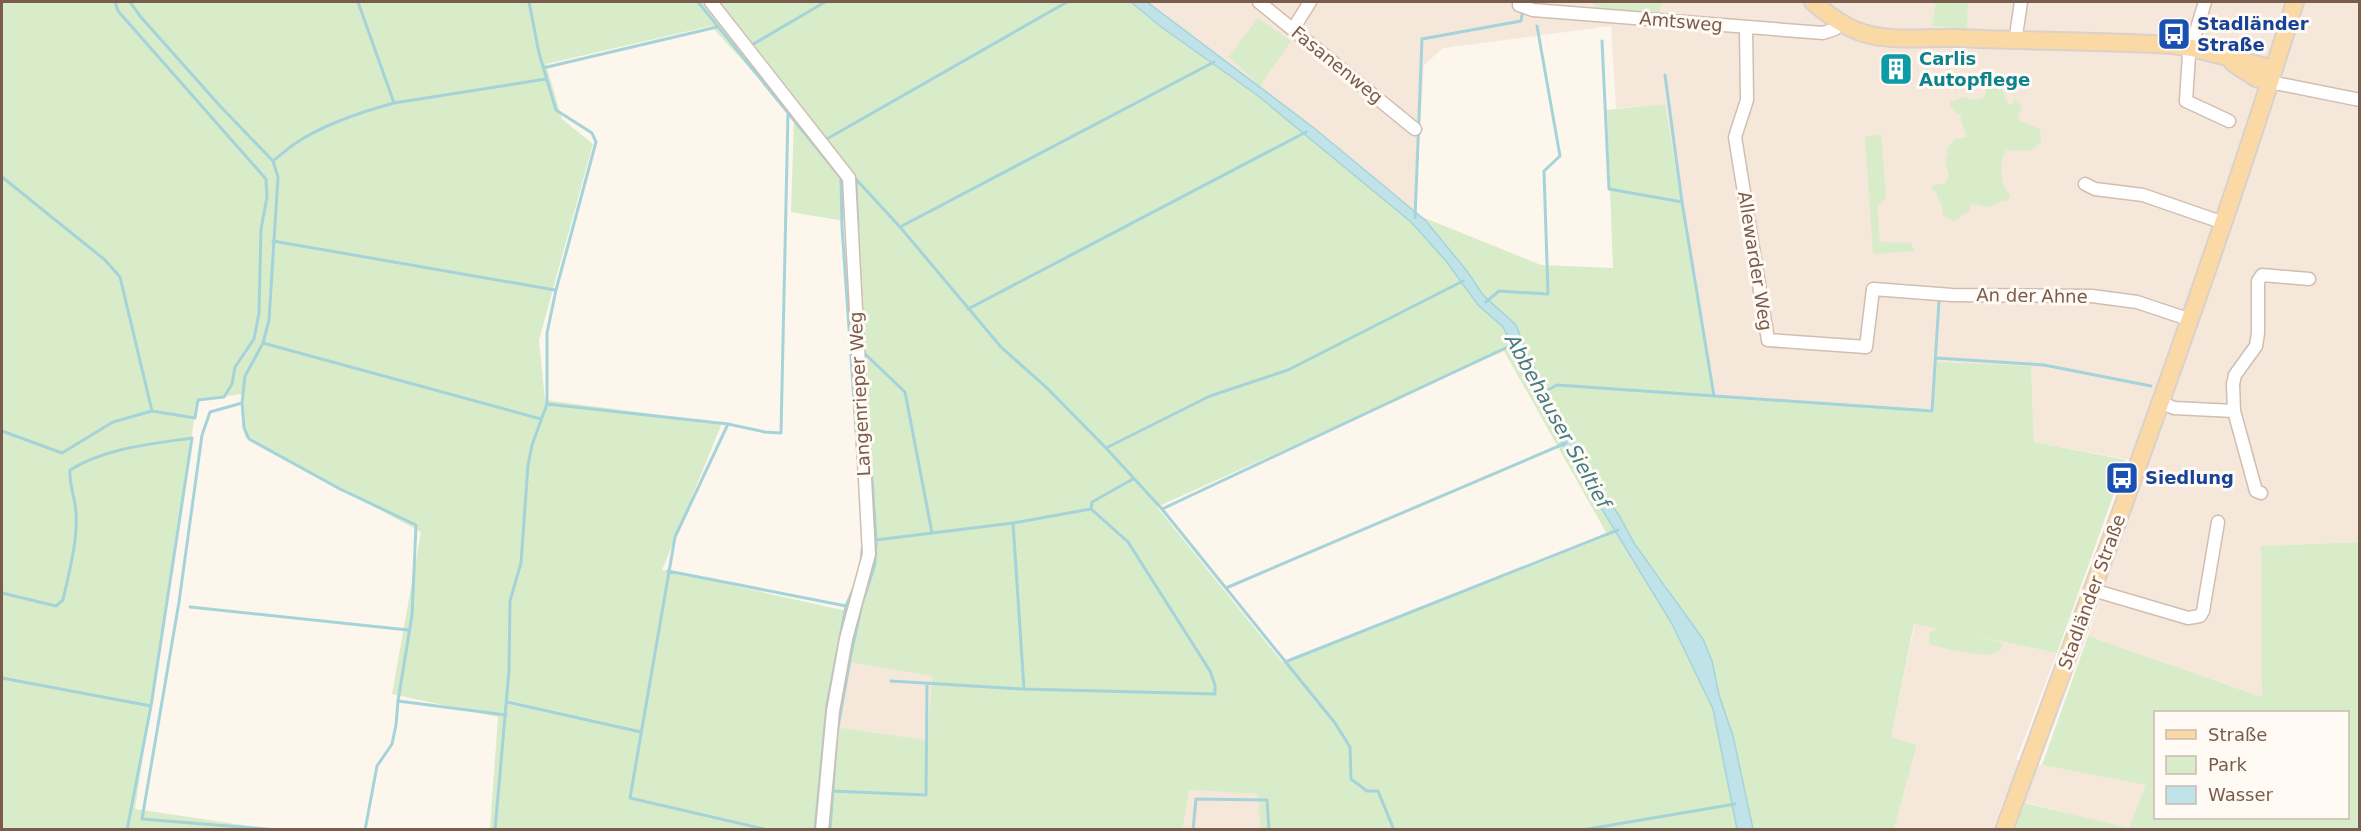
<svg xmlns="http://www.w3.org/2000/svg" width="2361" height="831" font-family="'DejaVu Sans',sans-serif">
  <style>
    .residential { fill: #f5e8da }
    .green { fill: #d8ecc9; fill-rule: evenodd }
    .water { fill: #bfe3e8; stroke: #a5d3da; stroke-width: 1.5 }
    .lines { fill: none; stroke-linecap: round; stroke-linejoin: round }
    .stream { stroke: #a5d3da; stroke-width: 3 }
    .minor-casing { stroke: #d1beb0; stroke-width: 15 }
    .major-casing { stroke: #dad1cd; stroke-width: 20 }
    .minor { stroke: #fff; stroke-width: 12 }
    .major { stroke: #fbd9a5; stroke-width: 16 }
    .labels { text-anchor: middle; stroke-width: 6; stroke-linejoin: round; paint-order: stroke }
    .street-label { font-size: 18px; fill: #7a5c4d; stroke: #fffaf3 }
    .transit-label { font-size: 18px; font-weight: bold; fill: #164399; stroke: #fffaf3; text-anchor: start }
    .culture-label { font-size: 18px; font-weight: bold; fill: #0d838f; stroke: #fffaf3; text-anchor: start }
    .water-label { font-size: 20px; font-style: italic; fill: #437c86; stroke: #fffaf3 }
  </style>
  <rect width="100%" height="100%" fill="#fdf6ec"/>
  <path class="residential" d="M1147,2H2359V542L2262,546V697L2088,636L2146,463L2034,442L2031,366L1934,409L1715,395L1665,105L1616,108L1611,26L1443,48L1424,65L1415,214L1314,128Z
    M1915,623L2057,653L2016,760L2147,785L2129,829L2005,797L1993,829H1894L1917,745L1891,737Z
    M848,662L932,676L927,740L836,727Z
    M1189,790L1258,794L1260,829L1183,830Z"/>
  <path class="green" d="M2,2H1131L1160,26L1257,95L1411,222L1446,261L1478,305L1503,327L1553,429L1672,624L1713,709L1737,829H1260L1258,794L1189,790L1183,829H490L498,717L392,694L421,532L245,437L241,394L197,401L135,809L270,829L2,830ZM711,26L794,117L791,212L850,222L873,537L847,611L662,570L722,423L545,400L539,340L593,144L562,119L546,64ZM1504,351L1608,536L1283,663L1157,507ZM848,662L932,676L927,740L836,727Z
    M1594,2H1661L1659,19L1592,15Z
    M1936,2H1968L1967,29L1932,26Z
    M1258,18L1291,41L1260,86L1229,57Z
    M1996,85L2003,90L2008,104H2012L2014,100L2019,101L2022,108L2018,117L2020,121L2040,129L2041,142C2030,156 2019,148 2005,151C2000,165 1999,184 2010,195L2009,200L2002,201L1989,207L1971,203L1969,211L1954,221L1943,216L1942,205L1937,197V193L1932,190L1931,186L1945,183L1949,177L1945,160L1948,156L1947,148L1955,139L1967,137L1960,118L1961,114C1954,112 1951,110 1950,102L1965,97L1972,100L1983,98L1986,94V89Z
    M1665,104L1714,395L1933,409L1936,362L2031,366L2034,442L2126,460L2057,653L1971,635L2000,642L2003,645L2001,649C1999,650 1996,653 1993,654C1984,656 1938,648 1929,644V634L1937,628L1914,624L1891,737L1917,745L1894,829H1753L1733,736L1719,695L1712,661L1665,584L1634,543L1561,419L1529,357L1516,325L1483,295L1467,271L1415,214L1541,265L1613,268L1607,110Z
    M1881,134L1886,198L1877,207L1880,242L1911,243L1914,251L1873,254L1865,137Z
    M2359,542V829L2011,830L2021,802L2129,828L2146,785L2042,765L2088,636L2262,697L2261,546ZM2156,712H2348V818H2156Z"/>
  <path class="water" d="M1131,2H1147L1314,128L1425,220L1467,271L1483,295L1516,325L1529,357L1561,419L1597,482L1620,517L1634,543L1703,639L1712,661L1719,695L1733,736L1753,829H1737L1713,709L1672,624L1553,429L1503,327L1478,305L1446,261L1411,222L1257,95L1160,26Z"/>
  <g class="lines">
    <path class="stream" d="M130,2L140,16L220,106L273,161L278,177L269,320L263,343L245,376L242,403L244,428L249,439L340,489L416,525L412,615L398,701L396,725L392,744L377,766L365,830
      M358,2L394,103
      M698,2L841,178L842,227L859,473
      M1602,41L1609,189L1682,202
      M750,46L825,2
      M543,68L717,27
      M1665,75L1682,202L1714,396
      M825,140L1067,2
      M273,161C281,155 288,148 296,143C324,124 361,112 394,103L546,79
      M2,177L105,260L120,277L152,411
      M854,177L900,227L1001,347L1047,388L1106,448L1162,509L1335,723L1350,747L1351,779L1367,791H1378L1394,830
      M856,181L858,228
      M1415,218L1422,39L1521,21L1523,9
      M900,227L1214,62
      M273,241L555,290
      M1486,302L1499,291L1548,294L1544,171L1560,156L1537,26
      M968,309L1306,132
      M263,343L541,419
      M863,352L905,392L932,533
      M1936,358L2044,365L2151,386
      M1544,392L1557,385L1932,411L1939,301
      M242,403L210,412L202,435L179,602L142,819L278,830
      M547,404L728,424L765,432L781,433L788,112
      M728,424L675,537L630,798L768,830
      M2,431L62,453L113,422L152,411L195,418L198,400L224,397L232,384L235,367L254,339L259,313L261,229L267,197L266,179L118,11L115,2
      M1106,448L1210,396L1288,370L1463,281
      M1162,509L1514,344
      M1013,523L1024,689
      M876,540L1013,523L1091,509L1092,502L1133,479
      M861,563L863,540
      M668,571L846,606
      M1226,588L1566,443
      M2,593L56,606L63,600C69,572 78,541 76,512C75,497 69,485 70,470C105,448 151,444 192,438L151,706L127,830
      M190,607L408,630
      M1285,662L1618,530
      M2,678L151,706
      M891,681L1024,689L1215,694V685L1210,671L1128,542L1091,509
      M398,701L506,715
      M507,702L641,732
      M832,791L926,795L927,685
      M495,830L509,671L510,601L521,563L528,465L532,445L547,404V333L556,290L596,142L592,133L556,110L539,53L529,2
      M815,830L827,705L846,606L854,587
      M830,830L837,733L851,654L862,604L875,564L876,540L869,434
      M1193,830L1196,799L1267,800L1269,830
      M1582,830L1735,804"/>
    <g class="minor-casing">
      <path id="minor" d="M711,2L849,178L869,554L846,639L833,711L822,830
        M1259,2L1415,129
        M2205,2L2189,54L2186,101L2229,121
        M1519,5L1533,10L1823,33L1835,29L1840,22
        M1746,28L1747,100L1735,137L1768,340L1866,347L1873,289L1952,295L2092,296L2137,302L2188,319
        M1293,29L1310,2
        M2015,42L2021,2
        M2270,82L2360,100
        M2085,184L2095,189L2143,195L2221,222
        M2160,402L2174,408L2234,411L2256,491L2261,493
        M2234,411L2233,384L2235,375L2256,346L2258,333V281L2262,275L2309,279
        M2093,590L2188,618L2200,616L2203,611L2218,522"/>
    </g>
    <g class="major-casing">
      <path id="major" d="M1813,2C1828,15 1844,27 1863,33C1893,42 1923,37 1954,38C2027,41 2100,41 2173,45L2192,48L2274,69
        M2233,63L2256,78L2270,82
        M2004,830C2105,555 2209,281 2295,2"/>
    </g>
    <use href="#minor" class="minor"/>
    <use href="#major" class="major"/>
  </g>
  <defs>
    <g id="bus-square" transform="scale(1.725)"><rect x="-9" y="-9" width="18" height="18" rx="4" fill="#1a4fb4" stroke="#fffaf3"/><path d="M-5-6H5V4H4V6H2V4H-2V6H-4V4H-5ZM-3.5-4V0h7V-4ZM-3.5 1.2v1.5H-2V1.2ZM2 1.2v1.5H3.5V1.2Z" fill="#fff"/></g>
    <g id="building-square" transform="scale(1.725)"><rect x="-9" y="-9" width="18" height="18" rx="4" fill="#0f9aa8" stroke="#fffaf3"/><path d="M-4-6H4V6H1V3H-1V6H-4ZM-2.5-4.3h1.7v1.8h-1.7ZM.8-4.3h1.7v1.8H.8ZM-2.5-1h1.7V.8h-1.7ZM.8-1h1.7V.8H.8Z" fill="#fff"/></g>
  </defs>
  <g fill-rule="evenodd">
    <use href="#bus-square" x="2174" y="34"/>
    <use href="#building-square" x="1896" y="69"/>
    <use href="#bus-square" x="2122" y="478"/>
  </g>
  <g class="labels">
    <g class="street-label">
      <text transform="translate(1681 22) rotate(5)" y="6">Amtsweg</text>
      <text transform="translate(1337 65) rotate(39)" y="6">Fasanenweg</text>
      <text transform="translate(1755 261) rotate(81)" y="6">Allewarder Weg</text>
      <text transform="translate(2032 296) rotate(1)" y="6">An der Ahne</text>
      <text transform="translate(860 394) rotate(-93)" y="6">Langenrieper Weg</text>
      <text transform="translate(2092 592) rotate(-70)" y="6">Stadländer Straße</text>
    </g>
    <g class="transit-label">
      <text x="2197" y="30">Stadländer<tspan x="2197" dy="21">Straße</tspan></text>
      <text x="2145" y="484">Siedlung</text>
    </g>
    <g class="culture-label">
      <text x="1919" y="65">Carlis<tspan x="1919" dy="21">Autopflege</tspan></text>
    </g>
    <g class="water-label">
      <text transform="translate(1558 421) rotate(61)" y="7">Abbehauser Sieltief</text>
    </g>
  </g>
  <rect width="2361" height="831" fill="none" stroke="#7a5c4d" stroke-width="6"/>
  <rect x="2154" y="711" width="195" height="108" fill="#fffaf3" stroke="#cabbb1" stroke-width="1.5"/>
  <rect x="2166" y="730" width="30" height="9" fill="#fbd9a5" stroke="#cabbb1" stroke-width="1.5"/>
  <text x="2208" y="741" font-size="18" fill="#7a5c4d">Straße</text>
  <rect x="2166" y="756" width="30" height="18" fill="#d8ecc9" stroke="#cabbb1" stroke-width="1.5"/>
  <text x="2208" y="771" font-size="18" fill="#7a5c4d">Park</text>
  <rect x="2166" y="786" width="30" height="18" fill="#bfe3e8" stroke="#cabbb1" stroke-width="1.5"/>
  <text x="2208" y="801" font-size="18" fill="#7a5c4d">Wasser</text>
</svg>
